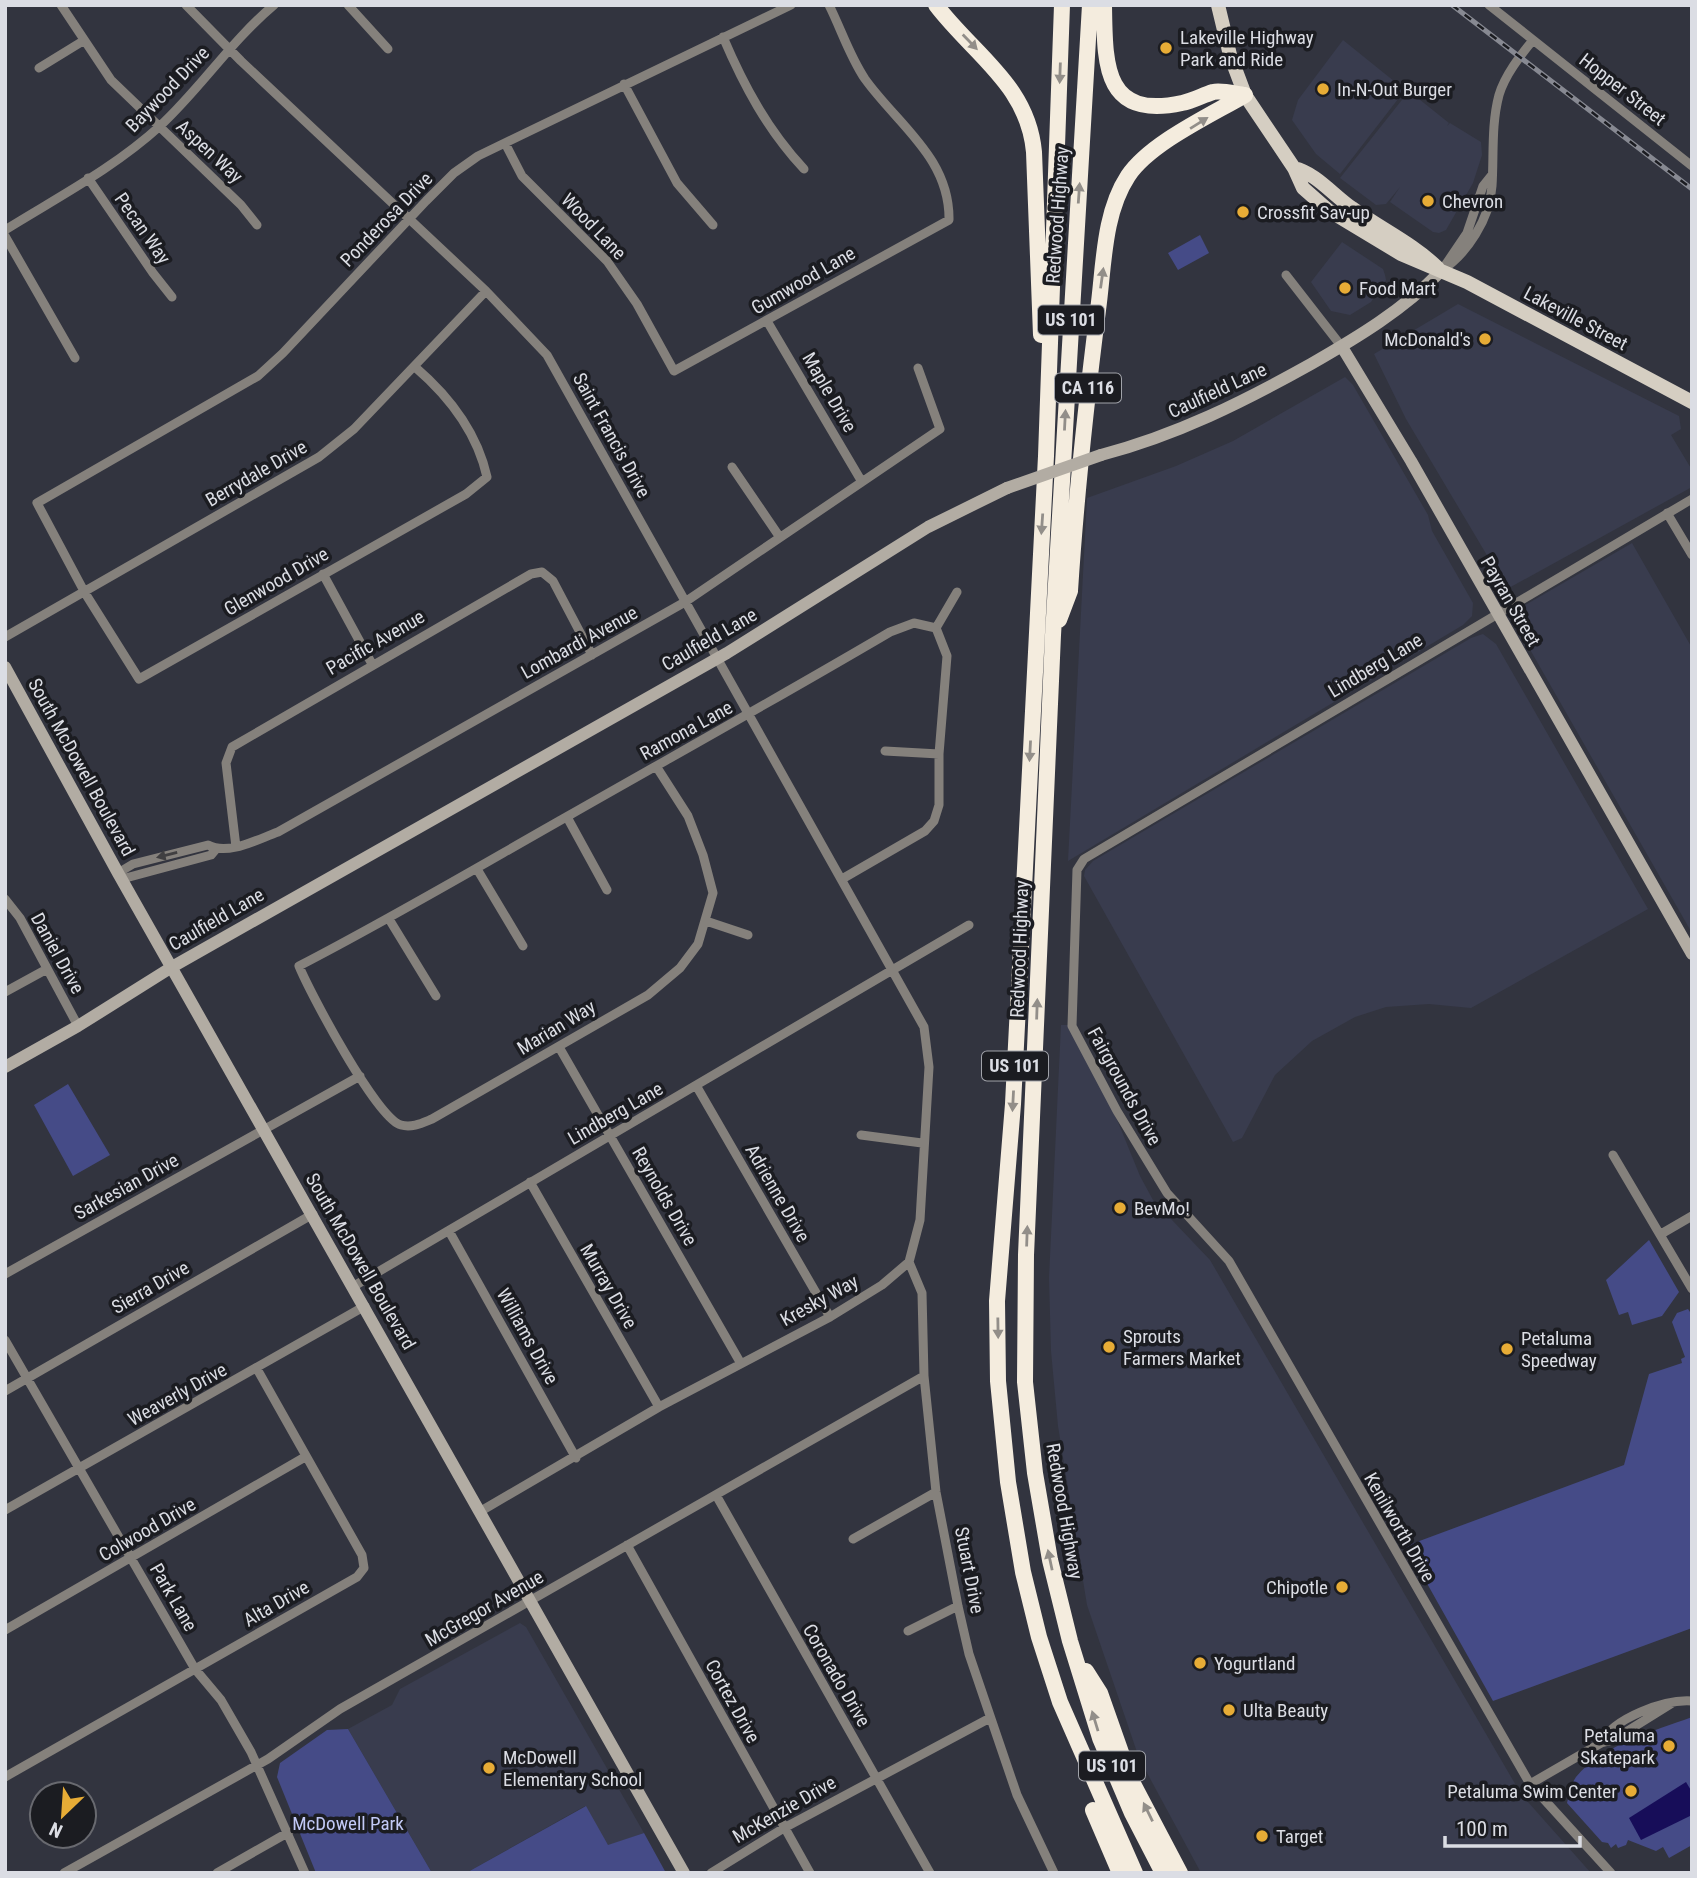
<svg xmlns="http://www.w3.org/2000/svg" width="1697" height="1878" font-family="'Roboto Condensed',sans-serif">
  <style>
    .built { fill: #393c4e }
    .green { fill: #454b87 }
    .water { fill: #170d59 }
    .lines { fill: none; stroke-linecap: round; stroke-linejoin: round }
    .street { stroke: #85817c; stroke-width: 9 }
    .secondary { stroke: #b2aca3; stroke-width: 12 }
    .primary { stroke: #d5cec2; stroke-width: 14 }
    .highway { stroke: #f4ecde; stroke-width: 16 }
    .rail-casing { stroke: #878992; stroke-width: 5 }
    .rail { stroke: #1b1c21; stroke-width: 2.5; stroke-dasharray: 8; stroke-linecap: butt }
    .secondary-bridge { stroke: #b2aca3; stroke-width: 12 }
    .oneway { fill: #928e89 }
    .oneway2 { fill: #403f41 }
    .poi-dot { fill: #e7ac36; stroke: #1b1c21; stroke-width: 2.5 }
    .labels { text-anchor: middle; stroke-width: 7; stroke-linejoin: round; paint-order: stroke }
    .shield { fill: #1b1c21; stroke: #a1a3aa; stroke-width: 2 }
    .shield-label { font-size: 18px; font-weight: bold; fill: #dbdde4 }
    .poi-label { font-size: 19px; fill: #dbdde4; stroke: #1b1c21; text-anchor: start }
    .street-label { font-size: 19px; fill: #dbdde4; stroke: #1b1c21 }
    .park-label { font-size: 19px; fill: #c2c9f6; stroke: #1b1c21 }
  </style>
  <rect width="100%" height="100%" fill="#32343f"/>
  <path class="built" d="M1343,40L1405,90L1340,174L1316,154L1292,120L1298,100Z
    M1409,91L1449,123L1447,126L1450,123L1481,142L1482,155L1473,183L1446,230L1439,233L1433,232L1390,202L1400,187L1386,204L1376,205L1340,178Z
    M1342,242L1383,269L1385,275L1386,280L1371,302L1350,315L1331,311L1311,282Z
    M1458,304L1679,416L1681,429L1671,435L1692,470V487L1507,589L1406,419L1374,354Z
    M1345,377L1353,385L1428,515L1432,531L1473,603L1472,616L1463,625L1068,861L1087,498L1176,466L1233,441Z
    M1632,543L1692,648V933L1516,625V616L1522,607Z
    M1483,634L1496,644L1648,909L1471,1008L1429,1004L1386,1007L1355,1017L1312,1041L1275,1075L1242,1138L1233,1142L1084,876L1085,870L1093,861L1471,638Z
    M1061,1025H1068L1109,1100L1140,1176L1153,1200L1210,1260L1521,1794L1591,1873L1200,1871L1139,1758L1087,1605L1058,1426L1051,1351L1049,1278Z
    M520,1623L526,1627L644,1833L608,1846L585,1806L466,1873H432L348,1729L392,1705L400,1689Z"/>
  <path class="green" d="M1200,235L1209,253L1178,270L1168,253Z
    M68,1084L110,1155L73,1176L34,1105Z
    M1649,1240L1679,1292L1662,1316L1632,1325L1628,1312L1619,1315L1606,1280Z
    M1688,1309L1692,1315V1628L1493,1701L1406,1546L1624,1465L1649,1374L1682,1363L1681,1359L1685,1357L1672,1322L1677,1313Z
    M1692,1717V1845L1669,1858L1663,1847L1656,1851L1628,1840L1626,1845L1618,1848L1616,1844L1611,1848L1608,1843L1602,1842L1567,1803C1569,1796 1571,1784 1576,1777C1602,1745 1654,1731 1692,1717Z
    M348,1729L432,1873H316L277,1777L280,1763L327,1730Z
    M586,1806L608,1845L644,1833L666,1873H466Z"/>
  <path class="water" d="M1686,1782L1692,1792V1815L1641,1840L1629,1818Z"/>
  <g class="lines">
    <path class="street" d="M61,5L111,80L241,205L257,225
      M186,5L241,61L486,291L547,355L924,1027L929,1067L920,1220L909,1262L882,1285L830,1317L659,1407L481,1511
      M348,5L388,49
      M1489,5L1692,166
      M723,37C744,86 767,129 804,169
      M39,68L83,41
      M624,84L677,183L713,225
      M506,145L522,176L607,261L637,304L674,371L949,220C950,158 898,125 865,79C850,57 841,29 829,5
      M88,178L153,273L172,297
      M5,230C58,197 114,168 160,126C201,88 231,41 274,5
      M5,236L75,358
      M1444,267L1467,233L1483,186L1491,176
      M1441,271C1467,254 1490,219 1492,186C1494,156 1491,125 1499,95C1505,75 1520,56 1533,40
      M1286,275L1342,347
      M767,321L862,482
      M415,367C450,397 477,432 487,477L466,494L139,679L85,593L37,503L258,376L283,353L426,201L454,173L478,156L791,5
      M732,467L779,536
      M1667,513L1692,555
      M323,574L372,664
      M936,628L957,592
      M5,637L319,457L354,429L486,291
      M885,751L939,754
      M656,766L688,816L703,855L713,893L698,944L680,968L648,995L432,1119C422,1123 412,1128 401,1125C377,1119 310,993 299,966C390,919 478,867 568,816C675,755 783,695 890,632L914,623L936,628L947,656L939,754V805L934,821L925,831L842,879
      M567,817L607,890
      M236,847L226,763L232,747L531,574L542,572L553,581L592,655
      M477,869L523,946
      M118,873L133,864L208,845C228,856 258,839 278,832L685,602L940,429L918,368
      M122,879L211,855L216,849
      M5,899L20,918L78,1026
      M389,919L436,996
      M706,921L748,935
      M5,992L47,969
      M559,1047L740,1362
      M697,1087L830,1317
      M861,1135L922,1143
      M1613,1155L1692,1289
      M530,1182L659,1407
      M449,1231L576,1458
      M1661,1234L1692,1216
      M909,1262L922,1293L924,1376L936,1492L958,1606L969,1654L1017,1795L1054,1873
      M5,1274L360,1076
      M354,1286L969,925
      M5,1340L195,1669L221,1700L251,1752L305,1873
      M5,1391L313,1214
      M716,1495L930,1873
      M5,1510L365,1306
      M853,1539L936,1492
      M627,1545L810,1873
      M5,1630L305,1457
      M908,1631L958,1606
      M1601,1743C1613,1718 1665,1699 1692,1701
      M5,1777L357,1577L364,1568L362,1555L257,1369
      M1530,1784L1601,1743L1613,1740L1674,1702
      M64,1873L268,1759L340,1709L924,1376
      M217,1873L289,1832
      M711,1873L784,1828L990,1718
      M1611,1873L1530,1784L1229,1261L1167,1193L1117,1111L1072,1026L1077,870L1084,859L1692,499"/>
    <path class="secondary" d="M1342,347L1411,461L1692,954
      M1101,455C1177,435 1243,402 1311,364C1358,337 1403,310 1441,271
      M5,667L118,873L684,1873
      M5,1067L78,1026L172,967L727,653L928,527L1007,488"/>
    <path class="primary" d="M1218,5L1230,55L1245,95L1294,168L1303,188L1328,210L1401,254L1467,282L1692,402
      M1294,168C1316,173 1333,195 1352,208C1381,229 1412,243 1438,268"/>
    <path class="highway" d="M936,5C974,55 1028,85 1034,152L1041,335
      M1062,5L1046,456L1013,1104L997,1301L998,1381L1008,1482L1023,1572L1039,1637L1060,1702L1135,1873
      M1090,5L1053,635L1026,1255L1025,1382L1035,1473L1050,1560L1070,1641L1100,1738L1132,1813L1163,1873
      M1104,5C1105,64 1103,120 1182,103C1193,101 1203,95 1213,92C1222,90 1236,94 1245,95
      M1059,620L1070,591C1076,497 1086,404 1098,310C1104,267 1103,214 1128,176C1150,143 1211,115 1245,95
      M1086,1671L1100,1693L1130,1778L1180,1873
      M1093,1810L1120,1873"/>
    <g class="rail-casing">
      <path id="rail" d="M1452,5L1692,189"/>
    </g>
    <use href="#rail" class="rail"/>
    <path class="secondary-bridge" d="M1007,488L1101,455"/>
  </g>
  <defs><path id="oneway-solid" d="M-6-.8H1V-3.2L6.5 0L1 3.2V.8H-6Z" transform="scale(1.75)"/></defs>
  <g class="oneway">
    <use href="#oneway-solid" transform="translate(970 42) rotate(46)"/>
    <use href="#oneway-solid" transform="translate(1060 73) rotate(92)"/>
    <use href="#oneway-solid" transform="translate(1199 123) rotate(-32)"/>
    <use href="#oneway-solid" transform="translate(1079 193) rotate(-86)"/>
    <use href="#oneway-solid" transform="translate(1102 278) rotate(-82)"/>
    <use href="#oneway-solid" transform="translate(1065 420) rotate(-87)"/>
    <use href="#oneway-solid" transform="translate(1042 524) rotate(94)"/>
    <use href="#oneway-solid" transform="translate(1030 751) rotate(93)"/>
    <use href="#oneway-solid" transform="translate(1037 1009) rotate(-88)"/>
    <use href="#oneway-solid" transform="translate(1013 1101) rotate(93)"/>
    <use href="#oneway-solid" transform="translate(1027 1236) rotate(-88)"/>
    <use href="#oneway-solid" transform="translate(998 1328) rotate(89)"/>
    <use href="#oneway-solid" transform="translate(1050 1560) rotate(-102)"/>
    <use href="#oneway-solid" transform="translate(1095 1721) rotate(-107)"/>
    <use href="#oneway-solid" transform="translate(1148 1812) rotate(-116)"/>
  </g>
  <use class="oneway2" href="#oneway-solid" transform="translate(167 855) rotate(166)"/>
  <g class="poi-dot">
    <circle cx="1166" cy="48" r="7"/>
    <circle cx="1323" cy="89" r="7"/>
    <circle cx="1428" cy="201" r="7"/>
    <circle cx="1243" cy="212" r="7"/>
    <circle cx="1345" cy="288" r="7"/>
    <circle cx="1485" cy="339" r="7"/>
    <circle cx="1120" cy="1208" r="7"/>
    <circle cx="1109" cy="1347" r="7"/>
    <circle cx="1507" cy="1349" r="7"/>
    <circle cx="1342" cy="1587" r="7"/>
    <circle cx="1200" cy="1663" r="7"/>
    <circle cx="1229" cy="1710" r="7"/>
    <circle cx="1669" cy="1746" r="7"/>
    <circle cx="489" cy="1768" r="7"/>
    <circle cx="1631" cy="1791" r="7"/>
    <circle cx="1262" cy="1836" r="7"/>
  </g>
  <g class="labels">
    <g class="shield">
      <rect x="1038" y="305.5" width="66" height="29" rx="5"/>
      <rect x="1055" y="373.5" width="66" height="29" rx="5"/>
      <rect x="982" y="1051.5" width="66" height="29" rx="5"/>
      <rect x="1079" y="1751.5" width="66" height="29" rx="5"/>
    </g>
    <g class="shield-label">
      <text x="1071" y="326">US 101</text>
      <text x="1088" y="394">CA 116</text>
      <text x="1015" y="1072">US 101</text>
      <text x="1112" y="1772">US 101</text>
    </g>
    <g class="poi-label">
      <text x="1180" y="44">Lakeville Highway<tspan x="1180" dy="22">Park and Ride</tspan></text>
      <text x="1337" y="96">In-N-Out Burger</text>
      <text x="1442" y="208">Chevron</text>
      <text x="1257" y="219">Crossfit Sav-up</text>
      <text x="1359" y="295">Food Mart</text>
      <text x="1471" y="346" text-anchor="end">McDonald's</text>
      <text x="1134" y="1215">BevMo!</text>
      <text x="1123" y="1343">Sprouts<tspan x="1123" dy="22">Farmers Market</tspan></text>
      <text x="1521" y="1345">Petaluma<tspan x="1521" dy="22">Speedway</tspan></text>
      <text x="1328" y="1594" text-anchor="end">Chipotle</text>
      <text x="1214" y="1670">Yogurtland</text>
      <text x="1243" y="1717">Ulta Beauty</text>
      <text x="1655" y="1742" text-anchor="end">Petaluma<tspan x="1655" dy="22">Skatepark</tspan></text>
      <text x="503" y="1764">McDowell<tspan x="503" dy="22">Elementary School</tspan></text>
      <text x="1617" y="1798" text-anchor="end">Petaluma Swim Center</text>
      <text x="1276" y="1843">Target</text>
    </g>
    <g class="street-label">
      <text transform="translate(167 89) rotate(-46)" y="7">Baywood Drive</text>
      <text transform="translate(1623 89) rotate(38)" y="7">Hopper Street</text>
      <text transform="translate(210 151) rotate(43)" y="7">Aspen Way</text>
      <text transform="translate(1057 215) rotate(-86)" y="7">Redwood Highway</text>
      <text transform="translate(386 219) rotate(-46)" y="7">Ponderosa Drive</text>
      <text transform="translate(594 226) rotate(46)" y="7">Wood Lane</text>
      <text transform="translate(143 228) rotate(55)" y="7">Pecan Way</text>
      <text transform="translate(803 280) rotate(-30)" y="7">Gumwood Lane</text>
      <text transform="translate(1576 318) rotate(28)" y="7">Lakeville Street</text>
      <text transform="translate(1217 390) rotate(-25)" y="7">Caulfield Lane</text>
      <text transform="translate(830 392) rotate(60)" y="7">Maple Drive</text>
      <text transform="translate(612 435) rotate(61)" y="7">Saint Francis Drive</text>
      <text transform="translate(256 473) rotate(-30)" y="7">Berrydale Drive</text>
      <text transform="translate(276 581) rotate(-30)" y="7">Glenwood Drive</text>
      <text transform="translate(1511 601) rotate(60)" y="7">Payran Street</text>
      <text transform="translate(709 639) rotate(-30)" y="7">Caulfield Lane</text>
      <text transform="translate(375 642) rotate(-30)" y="7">Pacific Avenue</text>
      <text transform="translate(579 642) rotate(-29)" y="7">Lombardi Avenue</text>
      <text transform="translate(1375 665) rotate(-31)" y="7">Lindberg Lane</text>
      <text transform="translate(686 730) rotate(-29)" y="7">Ramona Lane</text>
      <text transform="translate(82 767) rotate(61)" y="7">South McDowell Boulevard</text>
      <text transform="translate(216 919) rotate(-30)" y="7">Caulfield Lane</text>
      <text transform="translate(1019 949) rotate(-88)" y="7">Redwood Highway</text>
      <text transform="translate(58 953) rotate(61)" y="7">Daniel Drive</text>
      <text transform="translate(556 1027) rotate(-31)" y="7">Marian Way</text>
      <text transform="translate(1125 1086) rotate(61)" y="7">Fairgrounds Drive</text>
      <text transform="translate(615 1113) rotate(-30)" y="7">Lindberg Lane</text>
      <text transform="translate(126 1186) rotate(-29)" y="7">Sarkesian Drive</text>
      <text transform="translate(778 1193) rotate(60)" y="7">Adrienne Drive</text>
      <text transform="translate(665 1196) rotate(60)" y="7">Reynolds Drive</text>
      <text transform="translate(361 1261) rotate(60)" y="7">South McDowell Boulevard</text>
      <text transform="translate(609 1286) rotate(60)" y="7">Murray Drive</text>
      <text transform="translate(150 1287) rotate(-30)" y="7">Sierra Drive</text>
      <text transform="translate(819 1300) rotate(-29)" y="7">Kresky Way</text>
      <text transform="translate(528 1336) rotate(61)" y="7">Williams Drive</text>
      <text transform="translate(177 1394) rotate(-29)" y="7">Weaverly Drive</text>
      <text transform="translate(1065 1511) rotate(80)" y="7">Redwood Highway</text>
      <text transform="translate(1400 1527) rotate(60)" y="7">Kenilworth Drive</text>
      <text transform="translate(147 1529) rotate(-30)" y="7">Colwood Drive</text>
      <text transform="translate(970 1570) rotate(79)" y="7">Stuart Drive</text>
      <text transform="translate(174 1597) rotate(60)" y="7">Park Lane</text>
      <text transform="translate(276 1603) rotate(-30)" y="7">Alta Drive</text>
      <text transform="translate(484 1608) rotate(-30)" y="7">McGregor Avenue</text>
      <text transform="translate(837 1675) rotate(60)" y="7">Coronado Drive</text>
      <text transform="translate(733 1701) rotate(61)" y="7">Cortez Drive</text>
      <text transform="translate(784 1809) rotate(-30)" y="7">McKenzie Drive</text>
    </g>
    <g class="park-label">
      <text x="348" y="1830">McDowell Park</text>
    </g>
  </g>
  <rect width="1697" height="1878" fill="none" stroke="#dbdde4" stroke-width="14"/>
  <g transform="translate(63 1815) rotate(205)"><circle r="33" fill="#1b1c21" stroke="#68696f" stroke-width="2"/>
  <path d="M0-5L12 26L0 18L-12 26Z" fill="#e7ac36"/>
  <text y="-10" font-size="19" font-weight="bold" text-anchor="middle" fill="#dbdde4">N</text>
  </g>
  <path d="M1445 1836v10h135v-10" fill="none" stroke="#dbdde4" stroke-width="3.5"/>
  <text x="1456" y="1836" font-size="21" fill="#dbdde4" stroke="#1b1c21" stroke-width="5" paint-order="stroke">100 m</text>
</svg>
